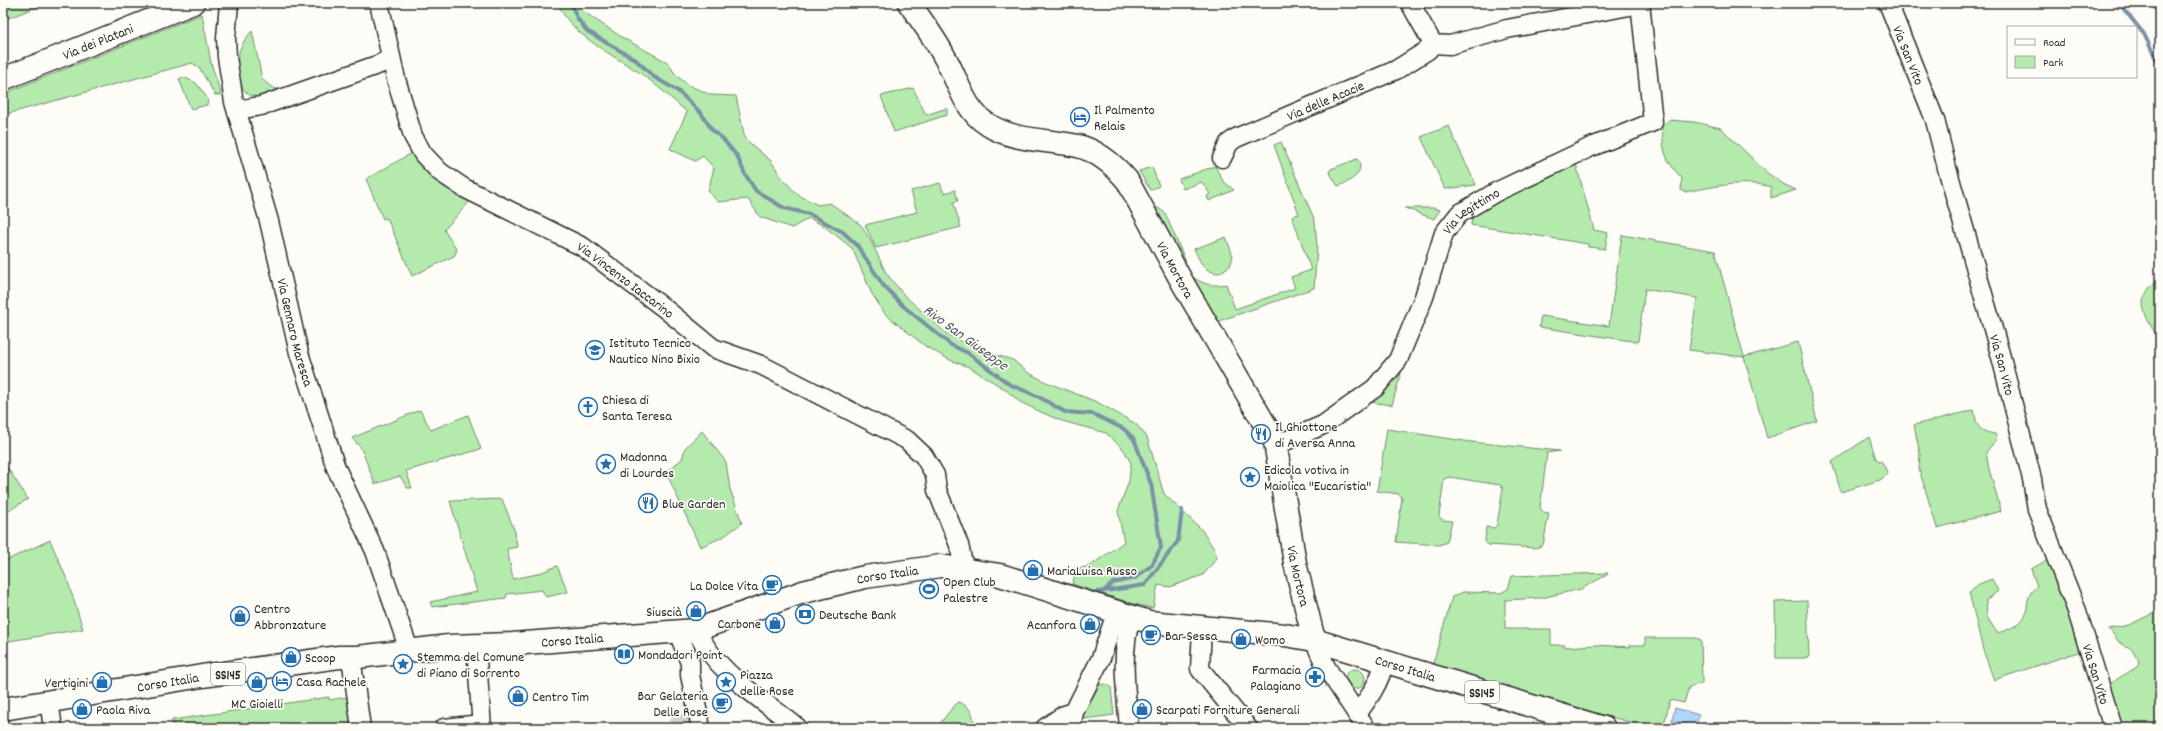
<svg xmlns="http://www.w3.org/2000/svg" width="2163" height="731" font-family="Dekko,sans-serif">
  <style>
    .green { fill: #b4ebad; stroke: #708b6c }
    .water { fill: #aed6f8; stroke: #7a92a6 }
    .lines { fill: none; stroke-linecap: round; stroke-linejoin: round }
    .stream { stroke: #7a92a6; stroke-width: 4 }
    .minor-tunnel { stroke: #d3d2ce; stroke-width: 18; stroke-dasharray: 18 9; stroke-linecap: butt }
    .minor-casing { stroke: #2b2b2b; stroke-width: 21 }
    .major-casing { stroke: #2b2b2b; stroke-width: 25 }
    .minor { stroke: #fdfcf7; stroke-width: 18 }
    .major { stroke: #fdfcf7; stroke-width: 22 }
    .labels { text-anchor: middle; stroke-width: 3.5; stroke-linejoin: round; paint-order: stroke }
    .shield { fill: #fdfcf7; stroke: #6a6a68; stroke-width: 1 }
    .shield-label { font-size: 13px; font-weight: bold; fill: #2b2b2b }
    .street-label { font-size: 14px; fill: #2b2b2b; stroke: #fdfcf7 }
    .poi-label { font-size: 14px; fill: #2b2b2b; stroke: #fdfcf7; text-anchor: start }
    .water-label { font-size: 15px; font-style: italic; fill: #4c565e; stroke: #fdfcf7 }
  </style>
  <rect width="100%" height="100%" fill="#fdfcf7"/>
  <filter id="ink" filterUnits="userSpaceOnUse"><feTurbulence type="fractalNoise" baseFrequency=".025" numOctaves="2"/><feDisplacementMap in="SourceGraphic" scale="8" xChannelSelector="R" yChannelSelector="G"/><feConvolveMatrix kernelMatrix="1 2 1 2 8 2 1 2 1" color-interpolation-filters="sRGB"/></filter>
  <g filter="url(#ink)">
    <path class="green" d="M3,3H45V4L3,20Z
      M558,3H578L584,12L623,38L667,62L676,75L688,85L711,95L736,96L745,139L771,161L782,178L798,195L818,205L830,203L861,225L871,241L886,273L904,295L947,334L979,350L1013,360L1027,372L1046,382L1097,402L1136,424L1147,437L1164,494L1201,529L1214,549L1217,558L1203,575L1170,587L1158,585L1153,608L1134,604L1072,584L1077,569L1090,566L1124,542L1118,511L1129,481L1131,463L1124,450L1106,433L1062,421L1043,413L1020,402L1006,390L969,367L950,360L925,346L885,314L872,294L852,248L824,226L809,218L792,228L760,217L748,199L718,202L708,191L714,168L703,156L695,161L670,149L687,112C673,100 658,86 643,75C617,57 569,35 558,3Z
      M202,14L211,63L221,94L219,95H215L199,67L192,63L3,115V94Z
      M252,31L262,79L271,87L280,90C272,92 261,98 253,96C238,93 235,65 239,53C241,44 246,38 252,31Z
      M183,77L196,83L208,99L207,105L191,109L179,79Z
      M913,88L926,115L947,108V115L894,132L881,96Z
      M1669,120L1694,122L1721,128L1766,172L1783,184L1796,190L1771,198V187C1743,179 1713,187 1685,192L1681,190L1682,178C1664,160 1663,150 1662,126Z
      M1449,126L1452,134L1476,185L1445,189L1421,137Z
      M1281,142L1315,221L1317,247L1314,288L1216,322L1191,276C1203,284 1211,287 1226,284L1235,309L1295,288L1291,277L1311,270L1292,216L1299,214L1274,145Z
      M412,153L434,179L471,200L444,230L457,250L454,256L412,276L387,218L383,219L366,179Z
      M1357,159C1367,172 1349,183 1338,186L1329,172L1331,169Z
      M1576,164L1594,230L1608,233L1605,249L1588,247V244L1471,225L1472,217L1499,200Z
      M1215,166L1223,181L1234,190L1209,201L1207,196L1210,194L1202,182L1183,189L1179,179Z
      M1152,167L1159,186L1150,190L1139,171Z
      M940,183L944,193L955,190L958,201L953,202L961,227L876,248L865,225L917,212L911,191Z
      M1157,207L1165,213L1186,262L1184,263L1154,210Z
      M1405,208H1434L1440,210L1434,219Z
      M1622,235L1715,251L1744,357L1798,342L1817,421L1767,438L1744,357L1689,350L1697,298L1645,289L1638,342L1539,327L1541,316L1609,326Z
      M1226,237L1233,256L1230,266L1219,273C1204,273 1200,261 1194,249Z
      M2160,276V342C2155,332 2142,314 2143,302C2144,292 2154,283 2160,276Z
      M1401,373L1392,405L1369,402Z
      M420,410L431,430L468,415L481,449L406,471L412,488H407L400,476L375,484L361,448L352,438Z
      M1974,410C1977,426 1977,431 1995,434L1997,439L1986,452L1989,469L2001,511L1937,528L1919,469L1920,454L1914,425Z
      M1387,429L1471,442L1560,451L1547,453L1540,508L1543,512L1549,513L1543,545L1536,548L1488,545L1485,541L1486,527L1494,528L1497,525L1503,488L1500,485L1449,477L1444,479L1439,516L1442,520L1452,521L1447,542L1439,545L1396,542L1402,498L1399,494L1377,491Z
      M702,431L726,462L730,489L742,523L723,537L700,547L666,472L682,459L685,448Z
      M1869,437L1876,459L1882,462L1888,474L1880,480L1841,492L1832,462Z
      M3,461L28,499L3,514Z
      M502,499L515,532L517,547L507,549L513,579L537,574L557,566L568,592L546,597L542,590L507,594L506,598L432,607L430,602L477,592L450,501Z
      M50,540L68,582L83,629L3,642V562Z
      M2051,558L2084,650L1994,680L1983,650L1969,592L1979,584L1992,579L1998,591L1986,600L1987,617L1997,633C2043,620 2016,603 2037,586L2031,569Z
      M1608,573L1607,575L1581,589L1541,598L1505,600V629H1551V645H1565V647L1595,645L1630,647V645H1645V638H1696L1701,640L1702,683L1689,687L1684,703L1670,700L1663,728H1653L1603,715L1451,669L1450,672L1432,667L1452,597L1463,592L1501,593L1508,589L1512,576Z
      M1807,601L1809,658H1776L1775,602Z
      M2160,610V728H2121L2109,684L2137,667L2139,661L2132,649L2119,642L2109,629L2129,625Z
      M1345 679a10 10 0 1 1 20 0a10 10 0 1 1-20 0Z
      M1105,684L1111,687L1114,715L1084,719L1083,715L1099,685Z
      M329,697V700L348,697L352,727L173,728L172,720Z
      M959,702C972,708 974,714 974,728H936C942,722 953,705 959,702Z"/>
    <path class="water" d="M1675,708L1699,715L1696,727L1672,720Z"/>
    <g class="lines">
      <path class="stream" d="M571,3L577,18L587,31L636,60L654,77L678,91L701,113L712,130L722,138L737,156L745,174L756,191L784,208L809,214L843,232L857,245L883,285L902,305L951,345L968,353L1009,384L1039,397L1065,412L1093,414L1124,429L1134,439L1151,484L1161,547L1152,565L1135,578L1113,583L1105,590
        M2119,3L2144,34L2160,67
        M1098,592L1145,585L1178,541L1182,510"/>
      <path class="minor-tunnel" d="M673,728L695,716"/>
      <g class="minor-casing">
        <g id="minor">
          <path id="s1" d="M229,3L226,38L227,57L234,102L269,221L299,353L336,468L375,551L409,650"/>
          <path id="s2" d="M379,3L396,79L413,136L423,154L440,172L464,188L583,247L664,308L713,348L761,365L907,440L924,456L935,475L937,490L959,545L964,568"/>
          <path d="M1410,3L1433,44L1450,45L1507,29L1640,4"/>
          <path id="s3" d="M1888,3L1935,120L1947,168L2001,357L2032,479L2037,509L2077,611L2113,728"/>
          <path d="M237,110L261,106L380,64L391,58"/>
          <path id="s4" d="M1222,158L1229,143L1236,138L1396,70L1428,50L1433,44"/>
          <path id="s5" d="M1275,442L1288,440L1323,425L1375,388L1398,360L1424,297L1444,233L1459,214L1496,192L1589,148L1653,122L1640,3"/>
          <path d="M1202,628L1200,669L1248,728"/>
          <path d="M696,630C717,674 761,698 798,728"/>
          <path d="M678,632L690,663V675L701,728"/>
          <path d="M1314,640L1326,667L1366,728"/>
          <path d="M476,646L482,728"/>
          <path d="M351,657L361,728"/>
          <path d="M49,701L53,728"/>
          <path d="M1357,714C1369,698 1380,682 1384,663"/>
          <path d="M444,728L481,724"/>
          <path d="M1045,728L1064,715L1074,712"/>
          <path d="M1071,728L1074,712L1101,658L1116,613"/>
          <path d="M1129,728C1126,691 1120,654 1131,617"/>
        </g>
      </g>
      <g class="major-casing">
        <g id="major">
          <path id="s6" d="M909,3C921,20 934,37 944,56C958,79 963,109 987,124C1014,142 1047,139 1078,146C1098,151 1114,165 1127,180L1181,280L1275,442L1295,563L1314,640"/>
          <path id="s7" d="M3,79L193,3"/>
          <path id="s8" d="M3,709L202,676L339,657H358L449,646L512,644L696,630L803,592L865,577L941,566L1000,575L1149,622L1285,635L1314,640L1604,728"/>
        </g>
      </g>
      <use href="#minor" class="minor"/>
      <use href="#major" class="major"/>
    </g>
  </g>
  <defs>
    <g id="hotel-ring" transform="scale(1)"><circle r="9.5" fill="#fdfcf7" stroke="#1f6fb2" stroke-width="1.5"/><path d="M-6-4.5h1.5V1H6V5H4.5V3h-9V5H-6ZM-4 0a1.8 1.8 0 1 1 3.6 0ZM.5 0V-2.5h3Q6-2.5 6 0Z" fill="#1f6fb2"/></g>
    <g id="school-ring" transform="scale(1)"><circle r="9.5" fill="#fdfcf7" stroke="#1f6fb2" stroke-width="1.5"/><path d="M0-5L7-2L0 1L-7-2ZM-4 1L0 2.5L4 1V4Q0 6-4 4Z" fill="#1f6fb2"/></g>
    <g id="church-ring" transform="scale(1)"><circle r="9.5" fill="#fdfcf7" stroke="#1f6fb2" stroke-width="1.5"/><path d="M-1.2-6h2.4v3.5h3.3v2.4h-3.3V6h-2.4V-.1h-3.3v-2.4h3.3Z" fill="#1f6fb2"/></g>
    <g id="restaurant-ring" transform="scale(1)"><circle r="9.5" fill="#fdfcf7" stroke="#1f6fb2" stroke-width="1.5"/><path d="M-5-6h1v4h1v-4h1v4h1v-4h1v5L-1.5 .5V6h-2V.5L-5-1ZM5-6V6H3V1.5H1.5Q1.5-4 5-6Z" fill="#1f6fb2"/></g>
    <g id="sight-ring" transform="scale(1)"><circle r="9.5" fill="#fdfcf7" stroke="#1f6fb2" stroke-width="1.5"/><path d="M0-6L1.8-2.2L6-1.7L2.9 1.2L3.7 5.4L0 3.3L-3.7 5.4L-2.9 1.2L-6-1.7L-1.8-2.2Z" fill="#1f6fb2"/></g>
    <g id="shop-ring" transform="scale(1)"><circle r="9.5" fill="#fdfcf7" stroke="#1f6fb2" stroke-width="1.5"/><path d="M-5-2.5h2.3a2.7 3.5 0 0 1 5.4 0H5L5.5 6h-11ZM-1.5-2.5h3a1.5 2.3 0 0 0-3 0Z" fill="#1f6fb2"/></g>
    <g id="cafe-ring" transform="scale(1)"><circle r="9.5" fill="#fdfcf7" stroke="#1f6fb2" stroke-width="1.5"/><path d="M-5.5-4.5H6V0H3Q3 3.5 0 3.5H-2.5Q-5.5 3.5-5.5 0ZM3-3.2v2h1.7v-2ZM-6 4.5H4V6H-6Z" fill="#1f6fb2"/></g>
    <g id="stadium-ring" transform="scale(1)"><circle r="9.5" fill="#fdfcf7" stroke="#1f6fb2" stroke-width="1.5"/><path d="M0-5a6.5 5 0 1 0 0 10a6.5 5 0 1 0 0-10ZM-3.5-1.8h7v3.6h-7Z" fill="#1f6fb2"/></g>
    <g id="bank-ring" transform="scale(1)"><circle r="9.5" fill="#fdfcf7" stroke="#1f6fb2" stroke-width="1.5"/><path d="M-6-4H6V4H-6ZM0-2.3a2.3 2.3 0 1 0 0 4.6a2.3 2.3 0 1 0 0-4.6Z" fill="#1f6fb2"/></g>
    <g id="library-ring" transform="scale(1)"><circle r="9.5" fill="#fdfcf7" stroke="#1f6fb2" stroke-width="1.5"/><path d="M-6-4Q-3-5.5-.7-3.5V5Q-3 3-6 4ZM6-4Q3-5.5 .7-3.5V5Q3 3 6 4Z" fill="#1f6fb2"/></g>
    <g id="pharmacy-ring" transform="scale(1)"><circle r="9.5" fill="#fdfcf7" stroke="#1f6fb2" stroke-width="1.5"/><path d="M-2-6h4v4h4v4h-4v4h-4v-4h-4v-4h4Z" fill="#1f6fb2"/></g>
  </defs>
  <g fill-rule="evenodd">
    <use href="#hotel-ring" x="1080" y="117"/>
    <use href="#school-ring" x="595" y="350"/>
    <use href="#church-ring" x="588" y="407"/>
    <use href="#restaurant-ring" x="1261" y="434"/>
    <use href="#sight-ring" x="606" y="464"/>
    <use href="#sight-ring" x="1250" y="477"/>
    <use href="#restaurant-ring" x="648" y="503"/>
    <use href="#shop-ring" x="1033" y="570"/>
    <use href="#cafe-ring" x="772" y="585"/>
    <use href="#stadium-ring" x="929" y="589"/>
    <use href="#shop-ring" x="696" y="611"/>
    <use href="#bank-ring" x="805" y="614"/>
    <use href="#shop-ring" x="240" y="616"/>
    <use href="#shop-ring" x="775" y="623"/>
    <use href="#shop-ring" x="1090" y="624"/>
    <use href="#cafe-ring" x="1151" y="635"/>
    <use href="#shop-ring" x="1241" y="639"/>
    <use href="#library-ring" x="624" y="654"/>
    <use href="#shop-ring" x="291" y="657"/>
    <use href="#sight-ring" x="403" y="664"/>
    <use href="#pharmacy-ring" x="1315" y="677"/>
    <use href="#hotel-ring" x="282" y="681"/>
    <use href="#shop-ring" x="102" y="682"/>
    <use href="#shop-ring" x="257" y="682"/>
    <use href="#sight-ring" x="726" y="682"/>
    <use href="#shop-ring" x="518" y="696"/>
    <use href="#cafe-ring" x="722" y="703"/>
    <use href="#shop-ring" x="82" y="709"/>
    <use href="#shop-ring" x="1142" y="709"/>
  </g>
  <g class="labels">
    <g class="shield">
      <rect x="211" y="663" width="34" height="22" rx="3"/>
      <rect x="1465" y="681" width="34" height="22" rx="3"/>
    </g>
    <g class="shield-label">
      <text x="228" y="679">SS145</text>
      <text x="1482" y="697">SS145</text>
    </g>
    <g class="street-label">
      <text dy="5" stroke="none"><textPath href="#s7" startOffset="102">Via dei Platani</textPath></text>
      <text dy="5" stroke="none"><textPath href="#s3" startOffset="56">Via San Vito</textPath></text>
      <text dy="5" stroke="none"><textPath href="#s4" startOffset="122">Via delle Acacie</textPath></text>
      <text dy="5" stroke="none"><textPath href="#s5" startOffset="322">Via Legittimo</textPath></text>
      <text dy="5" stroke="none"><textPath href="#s6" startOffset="402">Via Mortora</textPath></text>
      <text dy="5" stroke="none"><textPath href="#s2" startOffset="398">Via Vincenzo Iaccarino</textPath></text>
      <text dy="5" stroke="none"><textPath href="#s1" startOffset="338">Via Gennaro Maresca</textPath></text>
      <text dy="5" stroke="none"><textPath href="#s3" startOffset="380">Via San Vito</textPath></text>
      <text dy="5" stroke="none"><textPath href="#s8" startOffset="898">Corso Italia</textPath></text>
      <text dy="5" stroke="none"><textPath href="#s6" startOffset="737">Via Mortora</textPath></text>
      <text dy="5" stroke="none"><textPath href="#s8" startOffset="574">Corso Italia</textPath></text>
      <text dy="5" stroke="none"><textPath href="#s8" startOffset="1430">Corso Italia</textPath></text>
      <text dy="5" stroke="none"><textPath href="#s3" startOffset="704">Via San Vito</textPath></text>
      <text dy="5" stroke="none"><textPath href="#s8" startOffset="167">Corso Italia</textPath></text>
    </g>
    <g class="poi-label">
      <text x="1094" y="114">Il Palmento<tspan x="1094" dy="16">Relais</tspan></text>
      <text x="609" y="347">Istituto Tecnico<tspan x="609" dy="16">Nautico Nino Bixio</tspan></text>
      <text x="602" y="404">Chiesa di<tspan x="602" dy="16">Santa Teresa</tspan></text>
      <text x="1275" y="431">Il Ghiottone<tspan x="1275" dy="16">di Aversa Anna</tspan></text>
      <text x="620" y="461">Madonna<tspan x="620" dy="16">di Lourdes</tspan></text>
      <text x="1264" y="474">Edicola votiva in<tspan x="1264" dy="16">Maiolica "Eucaristia"</tspan></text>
      <text x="662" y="508">Blue Garden</text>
      <text x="1047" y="575">MariaLuisa Russo</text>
      <text x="943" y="586">Open Club<tspan x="943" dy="16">Palestre</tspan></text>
      <text x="758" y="590" text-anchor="end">La Dolce Vita</text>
      <text x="254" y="613">Centro<tspan x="254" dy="16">Abbronzature</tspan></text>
      <text x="682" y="616" text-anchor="end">Siuscià</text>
      <text x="819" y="619">Deutsche Bank</text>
      <text x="761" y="628" text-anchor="end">Carbone</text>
      <text x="1076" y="629" text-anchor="end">Acanfora</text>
      <text x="1165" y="640">Bar Sessa</text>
      <text x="1255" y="644">Womo</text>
      <text x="638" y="659">Mondadori Point</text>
      <text x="417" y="661">Stemma del Comune<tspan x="417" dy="16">di Piano di Sorrento</tspan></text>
      <text x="305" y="662">Scoop</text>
      <text x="1301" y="674" text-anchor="end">Farmacia<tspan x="1301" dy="16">Palagiano</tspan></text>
      <text x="740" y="679">Piazza<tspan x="740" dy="16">delle Rose</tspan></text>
      <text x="296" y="686">Casa Rachele</text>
      <text x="88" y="687" text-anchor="end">Vertigini</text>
      <text x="708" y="700" text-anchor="end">Bar Gelateria<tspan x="708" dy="16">Delle Rose</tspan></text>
      <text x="532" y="701">Centro Tim</text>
      <text x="257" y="708" text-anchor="middle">MC Gioielli</text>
      <text x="96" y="714">Paola Riva</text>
      <text x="1156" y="714">Scarpati Forniture Generali</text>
    </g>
    <g class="water-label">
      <text transform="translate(966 337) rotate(36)" y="5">Rivo San Giuseppe</text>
    </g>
  </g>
  <rect width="2163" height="731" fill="none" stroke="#fdfcf7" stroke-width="16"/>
  <rect x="8" y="8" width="2147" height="715" fill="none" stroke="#2b2b2b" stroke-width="1.5" filter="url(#ink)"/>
  <rect x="2007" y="26" width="130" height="52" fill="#fdfcf7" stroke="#a9a8a5"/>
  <rect x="2015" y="39" width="20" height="6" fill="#fdfcf7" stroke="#a9a8a5"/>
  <text x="2043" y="46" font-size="12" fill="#2b2b2b">Road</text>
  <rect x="2015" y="56" width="20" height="12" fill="#b4ebad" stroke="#a9a8a5"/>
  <text x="2043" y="66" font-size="12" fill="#2b2b2b">Park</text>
</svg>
